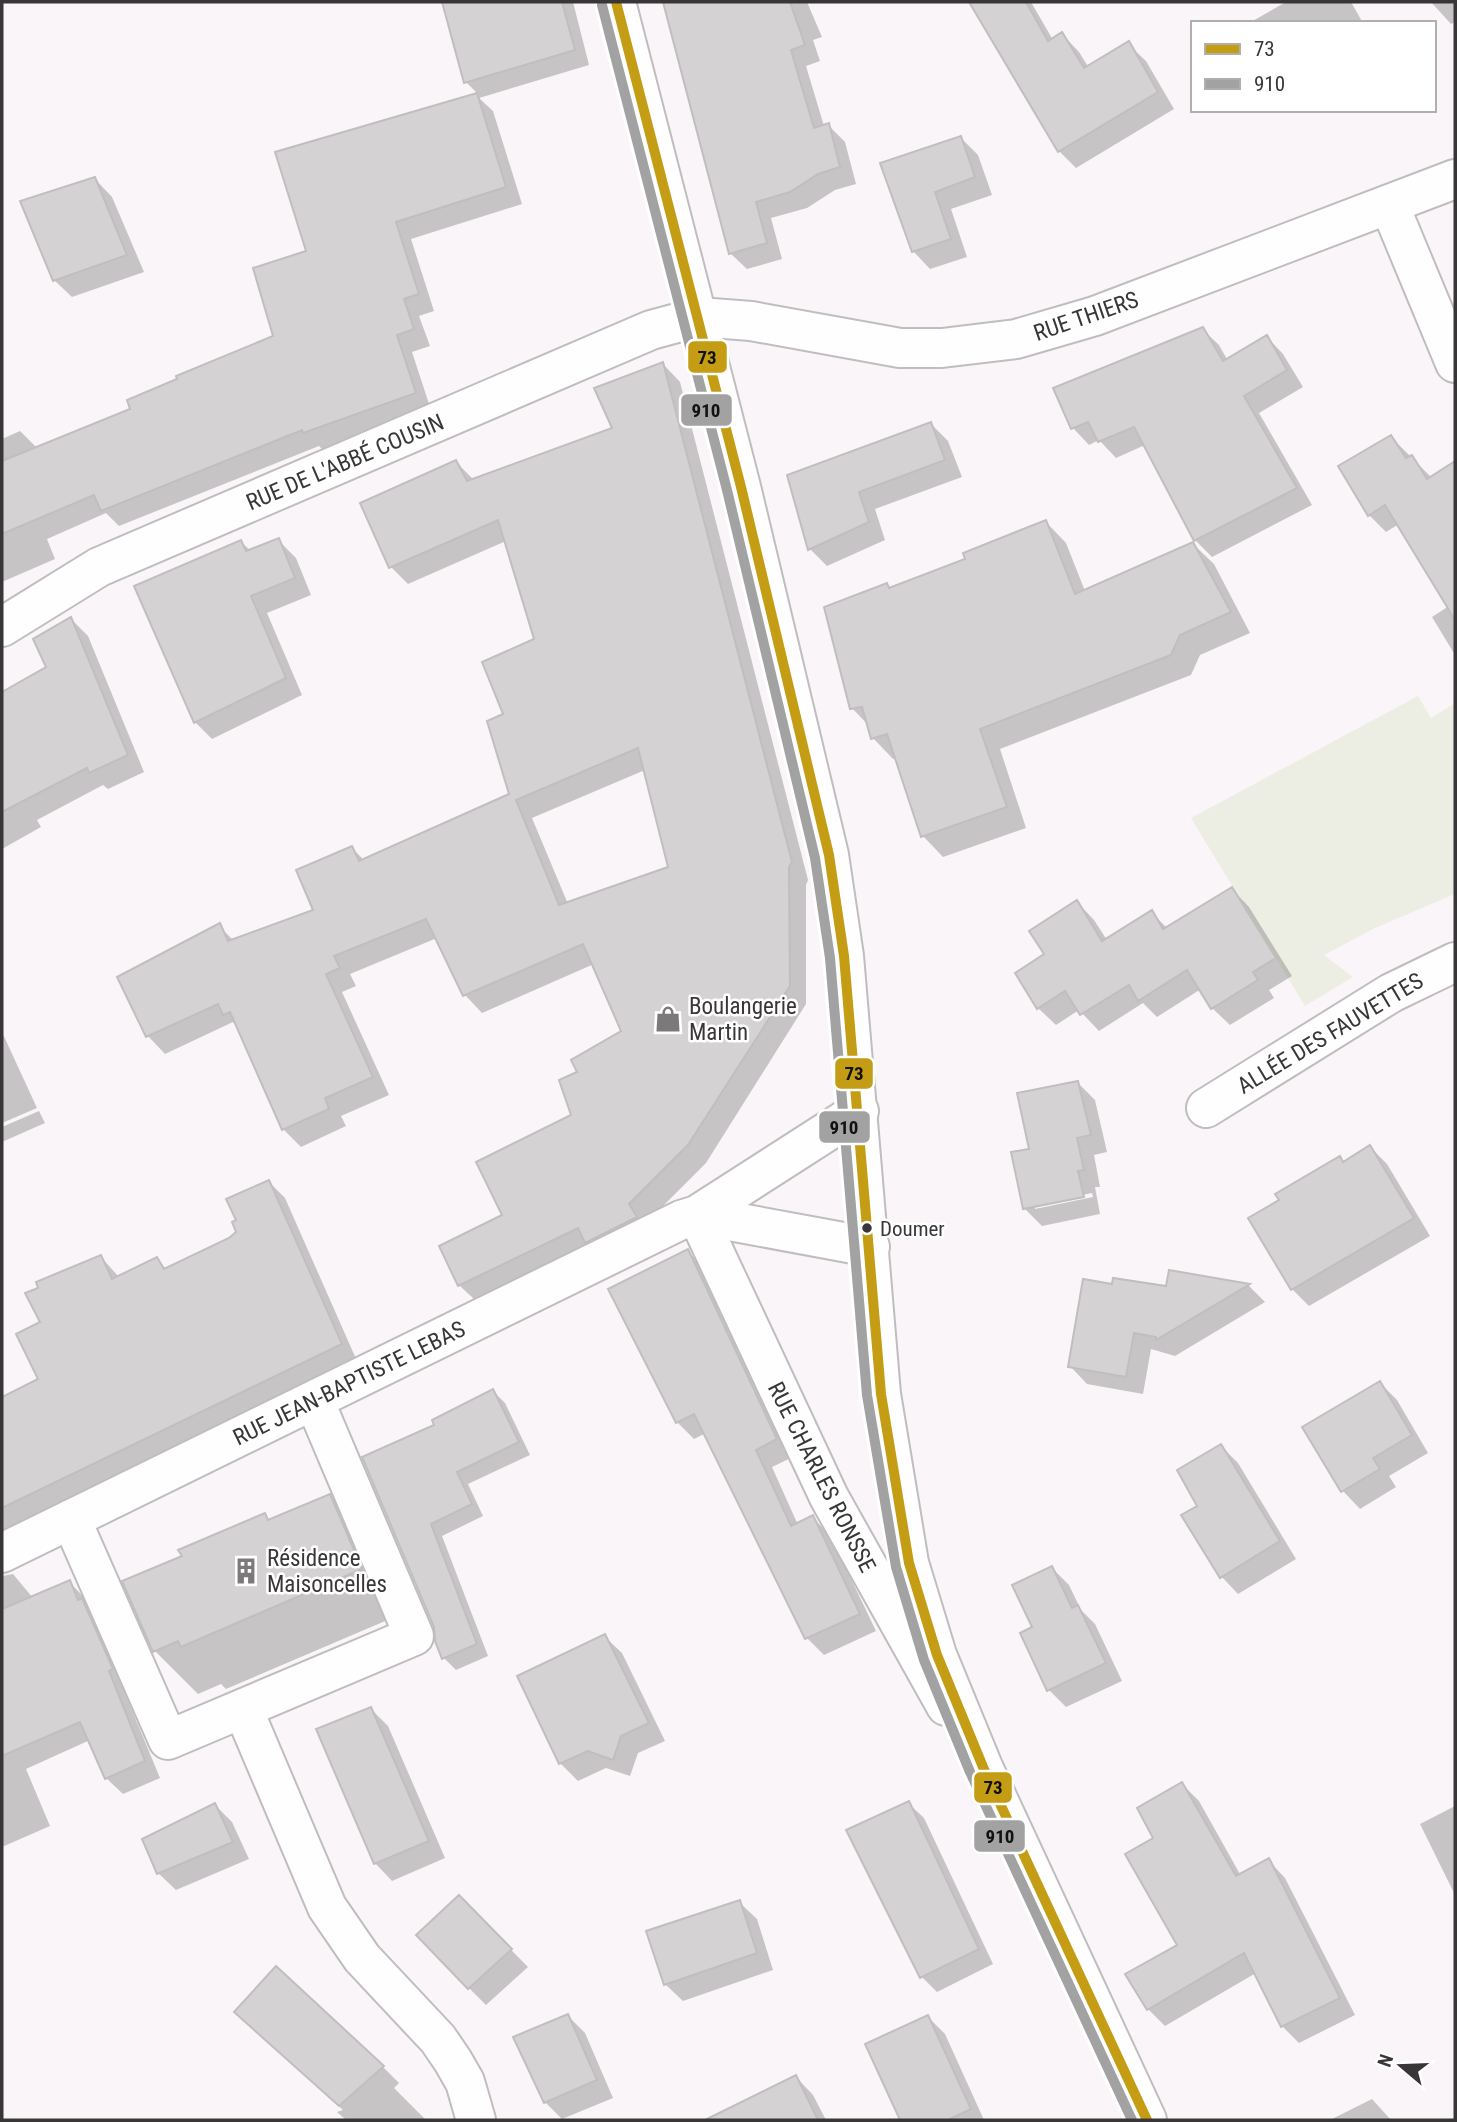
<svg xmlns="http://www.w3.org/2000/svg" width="1457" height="2122" font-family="'Roboto Condensed',sans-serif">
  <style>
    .green { fill: #edeee3 }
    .shadow { fill: #0003; fill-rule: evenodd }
    .building { fill: #d5d2d4; stroke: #c1bebf; stroke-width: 2; fill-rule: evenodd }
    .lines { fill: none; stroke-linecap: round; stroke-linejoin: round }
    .street-casing { stroke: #c0bdbf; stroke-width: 42 }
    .secondary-casing { stroke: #c0bdbf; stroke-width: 42 }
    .street { stroke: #fefefe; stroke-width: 38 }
    .secondary { stroke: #fefefe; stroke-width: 38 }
    .bus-1-casing { stroke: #fff; stroke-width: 16 }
    .bus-2-casing { stroke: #fff; stroke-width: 16 }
    .bus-1 { stroke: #c49d14; stroke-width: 10 }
    .bus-2 { stroke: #a3a2a2; stroke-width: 10 }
    .bus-dot { fill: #393638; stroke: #fff; stroke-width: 2.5 }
    .labels { text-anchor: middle; stroke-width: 5; stroke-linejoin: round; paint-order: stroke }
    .bus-label { font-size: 21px; fill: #393638; stroke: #fff; text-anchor: start }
    .street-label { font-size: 23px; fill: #393638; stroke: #fff }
    .poi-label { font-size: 23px; fill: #393638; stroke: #fff; text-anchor: start }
    .line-badge { stroke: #fff; stroke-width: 2.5 }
    .pale-badge-label { font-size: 19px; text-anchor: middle; font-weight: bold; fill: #111 }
  </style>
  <rect width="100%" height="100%" fill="#f9f5f8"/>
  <path class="green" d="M1418,696L1431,718L1455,703V894L1375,928L1324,955L1353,977L1305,1006L1191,818Z"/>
  <path class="shadow" d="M444,2H573L589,65L479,98L493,111L522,204L411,239L434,311L419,316L430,346L412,352L431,410L322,449L319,446L119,526L106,513L47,539L55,559L2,582V439L20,431L37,448L133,410L275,337L308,252L277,153L478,94L466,82Z
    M665,2H807L822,37L813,40L820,61L806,66L824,126L828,125L845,142L856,184L835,190L807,208L771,218L782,259L747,269L730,253Z
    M971,2H1031L1053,40L1062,34L1079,52L1089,68L1128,44L1146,61L1174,109L1076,168L1059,151Z
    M1286,2H1351L1363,23H1249Z
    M1431,2H1455V22L1451,24Z
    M961,138L978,155L992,195L951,209L967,257L930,269L913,251L882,164Z
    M95,179L112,197L144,272L72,297L54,280Z
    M1202,329L1219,345L1228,361L1267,337L1283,354L1303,387L1259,413L1312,505L1212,557L1195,540L1145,445L1116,458L1099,440L1089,445L1073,428Z
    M663,364L680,382L808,880L806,885V1004L706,1163L646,1223L477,1302L459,1285L573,1115L579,1072L623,1031L594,964L482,1013L465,995L437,938L350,974L356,986L342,992L389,1095L341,1116L346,1126L301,1147L283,1129L239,1029L233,1022L165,1054L148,1036L119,978L219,926L234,941L316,911L352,848L364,860L512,795L505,715L536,640L506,541L408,584L391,567L456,462L473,479L615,429ZM645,770L670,868L568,904L532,818Z
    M931,424L948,441L962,477L875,509L885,540L827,566L810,549L790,476Z
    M1391,437L1432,478L1444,470L1455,482V655L1432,617L1449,606L1399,524L1386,532L1369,515Z
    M1046,522L1066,543L1085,591L1193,544L1214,564L1250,633L1200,655L1191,675L1000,749L1026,828L943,857L923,836L896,758L893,759L873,738L869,726L852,708L887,585L891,589L968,560Z
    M279,541L296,558L311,595L267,613L302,695L212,739L195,722L241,542L251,551Z
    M71,619L88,636L144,772L108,789L103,785L37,820L41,827L2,849V694L48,667Z
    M1232,889L1249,907L1292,976L1269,990L1274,998L1230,1025L1212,1008L1201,989L1157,1017L1143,1003L1099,1031L1079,1010L1056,1025L1038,1008L1046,955L1077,902L1094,920L1107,940L1151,912L1167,928Z
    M2,1032L37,1108L2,1123Z
    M1078,1083L1095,1100L1107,1152L1094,1155L1100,1187H1095L1100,1214L1042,1226L1025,1209L1031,1150ZM1092,1193L1093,1197L1035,1209V1205Z
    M39,1111L45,1123L2,1142V1127Z
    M1370,1147L1387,1164L1430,1236L1309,1306L1292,1289L1281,1200L1339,1158L1344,1163Z
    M269,1182L285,1198L357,1361L3,1531L11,1549L2,1556V1399L40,1380L43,1323L101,1257L119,1277L157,1259L167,1270L230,1240Z
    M687,1251L705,1268L793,1457L772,1467L798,1525L813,1518L830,1535L876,1631L824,1655L807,1638L706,1433L694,1439L677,1422Z
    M1170,1272L1249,1286L1265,1302L1175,1356L1151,1349L1143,1394L1087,1384L1070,1366L1113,1286L1167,1288Z
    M1380,1383L1397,1400L1428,1453L1389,1476L1396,1487L1360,1509L1343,1491L1305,1428Z
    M493,1391L505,1403L530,1455L468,1484L483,1516L442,1536L488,1656L456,1670L444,1658L436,1627L364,1458L436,1426Z
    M1221,1446L1238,1463L1296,1559L1238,1594L1221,1576L1200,1506Z
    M330,1496L373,1539L404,1613L226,1689L221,1684L198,1694L155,1651L185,1557L264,1515L271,1521Z
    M1052,1568L1069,1585L1081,1610L1095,1624L1122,1681L1066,1707L1049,1690L1034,1628Z
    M13,1574L33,1598L70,1583L86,1599L160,1778L123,1794L106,1778L90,1740L26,1769L50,1826L2,1847V1576Z
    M604,1636L622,1653L665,1741L638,1753L630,1776L606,1768L578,1781L560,1763Z
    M371,1709L388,1726L445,1858L392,1881L375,1863Z
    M1182,1784L1199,1801L1241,1876L1268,1860L1285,1878L1355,2015L1299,2043L1282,2026L1256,1973L1165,2026L1148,2009L1179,1946L1156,1838Z
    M908,1803L924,1818L993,1964L937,1992L922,1977L848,1830Z
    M215,1805L232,1822L249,1859L176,1890L158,1873Z
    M1455,1806V1895L1420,1824Z
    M459,1897L528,1967L486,2005L469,1988Z
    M739,1902L757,1919L773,1970L683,2001L665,1984Z
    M568,2016L585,2033L613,2098L562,2119L545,2102Z
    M928,2017L945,2034L984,2120H902L867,2045Z
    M253,2028L383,2067L399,2083L394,2088L426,2120H346L337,2112L343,2110Z
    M796,2077L813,2095L826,2120H709Z
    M1372,2099L1391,2120H1330Z"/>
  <path class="building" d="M442,2H562L575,50L464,83Z
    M663,2H790L805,45L791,50L814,128L829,123L840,167L818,174L790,192L756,202L767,243L729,254Z
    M969,2H1026L1048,41L1062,32L1084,68L1129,41L1158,92L1058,152Z
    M477,93L506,187L396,222L419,294L404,299L414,329L397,335L416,393L303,433L302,430L101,511L94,495L2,534V461L130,409L127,400L177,379L176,376L273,336L253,268L306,251L275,152Z
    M961,136L975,177L935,192L951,239L912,252L880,163Z
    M95,177L127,255L53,281L20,201Z
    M1203,327L1223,361L1267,335L1287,370L1244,396L1297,488L1194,541L1134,427L1098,442L1088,422L1071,429L1053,388Z
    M663,362L792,862L789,867L790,986L688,1145L629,1204L637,1217L585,1243L578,1228L458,1286L439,1246L502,1215L476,1162L571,1115L559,1080L577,1072L571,1060L621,1031L583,944L463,996L426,919L334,956L340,968L326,974L373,1077L325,1098L329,1109L282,1130L230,1012L223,1015L218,1004L146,1037L117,977L220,923L228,941L313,910L296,870L352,846L359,861L509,794L487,721L503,714L482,662L534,639L498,520L389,568L360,503L456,460L467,481L612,428L594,388ZM638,748L668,867L559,905L516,800Z
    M931,422L945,460L859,492L869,522L808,550L787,475Z
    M1391,435L1406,458L1412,455L1427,479L1455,461V620L1385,505L1368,516L1338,466Z
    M1046,520L1075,594L1193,542L1231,612L1180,635L1171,655L980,729L1007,807L921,837L887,734L871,739L862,707L850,709L824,607L887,583L889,588L965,559L963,553Z
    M279,538L295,578L251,596L286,678L194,723L134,586L241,540L246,551Z
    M71,617L128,755L89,773L87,768L2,812V692L46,667L33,639Z
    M1232,887L1276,958L1253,972L1258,980L1211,1009L1187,970L1138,1001L1129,985L1080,1015L1065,991L1037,1009L1015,973L1044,954L1029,931L1077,900L1102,941L1152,910L1163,929Z
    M1078,1081L1091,1135L1077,1138L1084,1170L1078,1171L1084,1197L1023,1209L1011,1152L1029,1149L1017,1093Z
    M1370,1145L1414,1218L1291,1290L1248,1218L1279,1200L1275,1194L1340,1156L1343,1162Z
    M269,1180L342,1344L2,1508V1397L38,1379L16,1334L40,1322L25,1293L38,1288L36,1282L101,1255L112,1279L157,1257L164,1269L229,1238L236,1232L232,1222L236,1220L226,1199Z
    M688,1249L777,1439L756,1450L791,1526L813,1515L860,1614L805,1639L694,1414L676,1423L608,1289Z
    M1169,1270L1250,1284L1156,1340V1337L1134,1333L1126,1377L1068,1367L1083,1279L1112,1284L1113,1278L1166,1286Z
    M1380,1381L1412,1435L1373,1458L1380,1469L1341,1492L1302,1427Z
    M493,1389L519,1442L457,1472L472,1504L431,1524L477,1644L442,1659L435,1641L434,1627L362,1457L434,1425L432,1420Z
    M1221,1444L1280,1541L1220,1578L1181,1515L1197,1506L1177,1470Z
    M330,1494L362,1569L181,1647L178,1641L153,1652L122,1581L182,1556L178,1550L265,1513L268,1520Z
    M1052,1566L1072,1608L1078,1605L1106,1663L1047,1691L1020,1633L1032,1627L1012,1585Z
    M70,1580L78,1600L82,1598L113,1669L109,1671L145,1761L105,1779L80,1722L2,1756V1609Z
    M605,1634L649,1723L621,1736L613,1760L588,1751L559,1764L517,1676Z
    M371,1707L429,1841L374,1864L316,1729Z
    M1182,1782L1236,1876L1269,1858L1340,1998L1281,2027L1244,1953L1147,2010L1125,1974L1177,1945L1125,1854L1153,1838L1137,1808Z
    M909,1801L979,1949L920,1978L846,1830Z
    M215,1803L233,1842L157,1874L142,1839Z
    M459,1895L512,1949L468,1989L416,1935Z
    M740,1900L757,1953L664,1985L646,1931Z
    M276,1966L384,2066L339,2106L234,2012Z
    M568,2014L597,2080L544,2103L513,2037Z
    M928,2015L971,2109L948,2120H900L865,2044Z
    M796,2075L818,2120H705Z"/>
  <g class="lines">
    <g class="street-casing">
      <path id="street" d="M1389,204L1455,363
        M2,627L99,567L651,330L699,317L751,321L900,348H942L1016,339L1095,316L1455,179
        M1206,1108L1391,993L1455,962
        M697,1215L829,1497L946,1706
        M697,1215L870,1247
        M71,1519L168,1740L414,1636L314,1400
        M2,1553L681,1220L697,1215L859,1111
        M243,1709L327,1907L362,1958L438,2039L453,2061L465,2082L476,2120"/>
    </g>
    <g class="secondary-casing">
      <path id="secondary" d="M616,2L741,487L829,855L844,956L881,1394L909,1563L937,1655L983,1767L1147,2120"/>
    </g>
    <use href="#street" class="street"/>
    <use href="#secondary" class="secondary"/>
    <g class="bus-1-casing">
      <path id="bus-1" d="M616,2L741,487L829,855L844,956L881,1394L909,1563L937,1655L983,1767L1147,2120"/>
    </g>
    <g class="bus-2-casing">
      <path id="bus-2" d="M602,5L727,490L815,858L830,958L867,1395L896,1567L924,1660L970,1772L1132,2120"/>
    </g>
    <use href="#bus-1" class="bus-1"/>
    <use href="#bus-2" class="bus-2"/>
  </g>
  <defs>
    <g id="shop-bare" transform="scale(2.1)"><path d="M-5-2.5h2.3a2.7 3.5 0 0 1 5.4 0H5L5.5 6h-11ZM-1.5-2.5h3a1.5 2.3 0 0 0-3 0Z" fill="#7c797b" stroke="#fff" stroke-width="2.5" paint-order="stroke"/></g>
    <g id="building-bare" transform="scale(2.1)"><path d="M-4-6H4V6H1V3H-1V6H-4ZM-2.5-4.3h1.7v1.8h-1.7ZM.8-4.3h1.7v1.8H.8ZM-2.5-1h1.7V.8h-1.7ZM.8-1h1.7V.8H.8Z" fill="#7c797b" stroke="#fff" stroke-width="2.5" paint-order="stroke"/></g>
  </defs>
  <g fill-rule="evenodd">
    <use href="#shop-bare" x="668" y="1019"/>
    <use href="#building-bare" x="246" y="1571"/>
  </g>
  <circle class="bus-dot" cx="867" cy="1228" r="6"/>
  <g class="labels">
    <g class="bus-label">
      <text x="880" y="1236">Doumer</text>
    </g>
    <g class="street-label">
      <text transform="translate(1086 316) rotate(-19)" y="8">RUE THIERS</text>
      <text transform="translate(345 462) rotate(-23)" y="8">RUE DE L'ABBÉ COUSIN</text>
      <text transform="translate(1330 1033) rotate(-31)" y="8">ALLÉE DES FAUVETTES</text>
      <text transform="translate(349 1383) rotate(-26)" y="8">RUE JEAN-BAPTISTE LEBAS</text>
      <text transform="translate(822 1477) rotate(63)" y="8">RUE CHARLES RONSSE</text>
    </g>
    <g class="poi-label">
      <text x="689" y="1014">Boulangerie<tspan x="689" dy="26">Martin</tspan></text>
      <text x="267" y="1566">Résidence<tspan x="267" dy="26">Maisoncelles</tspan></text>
    </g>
  </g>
  <g class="line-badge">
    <rect x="687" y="340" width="41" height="34" rx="7" fill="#c49d14"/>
    <rect x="680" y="393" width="53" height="34" rx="7" fill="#a3a2a2"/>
    <rect x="834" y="1057" width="40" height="33" rx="7" fill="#c49d14"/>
    <rect x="818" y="1110" width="53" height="34" rx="7" fill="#a3a2a2"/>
    <rect x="973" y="1771" width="40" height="33" rx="7" fill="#c49d14"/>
    <rect x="973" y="1819" width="53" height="34" rx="7" fill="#a3a2a2"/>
  </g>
  <g class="pale-badge-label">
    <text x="707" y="364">73</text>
    <text x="706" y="417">910</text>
    <text x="854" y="1080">73</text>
    <text x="844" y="1134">910</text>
    <text x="993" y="1794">73</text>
    <text x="1000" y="1843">910</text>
  </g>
  <rect width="1457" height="2122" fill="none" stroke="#393638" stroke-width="7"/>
  <rect x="1191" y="21" width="245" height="91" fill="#ffffff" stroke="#b0afaf" stroke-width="2"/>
  <rect x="1205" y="44" width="35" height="10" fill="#c49d14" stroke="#b0afaf" stroke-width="2"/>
  <text x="1254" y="56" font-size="21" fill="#393638">73</text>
  <rect x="1205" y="79" width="35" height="10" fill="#a3a2a2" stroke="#b0afaf" stroke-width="2"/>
  <text x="1254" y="91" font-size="21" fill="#393638">910</text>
  <g transform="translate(1401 2066) rotate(289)" stroke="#ffffff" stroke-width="5" paint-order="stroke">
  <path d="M0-5L12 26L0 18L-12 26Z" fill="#393638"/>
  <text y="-10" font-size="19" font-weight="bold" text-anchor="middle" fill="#393638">N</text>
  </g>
</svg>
